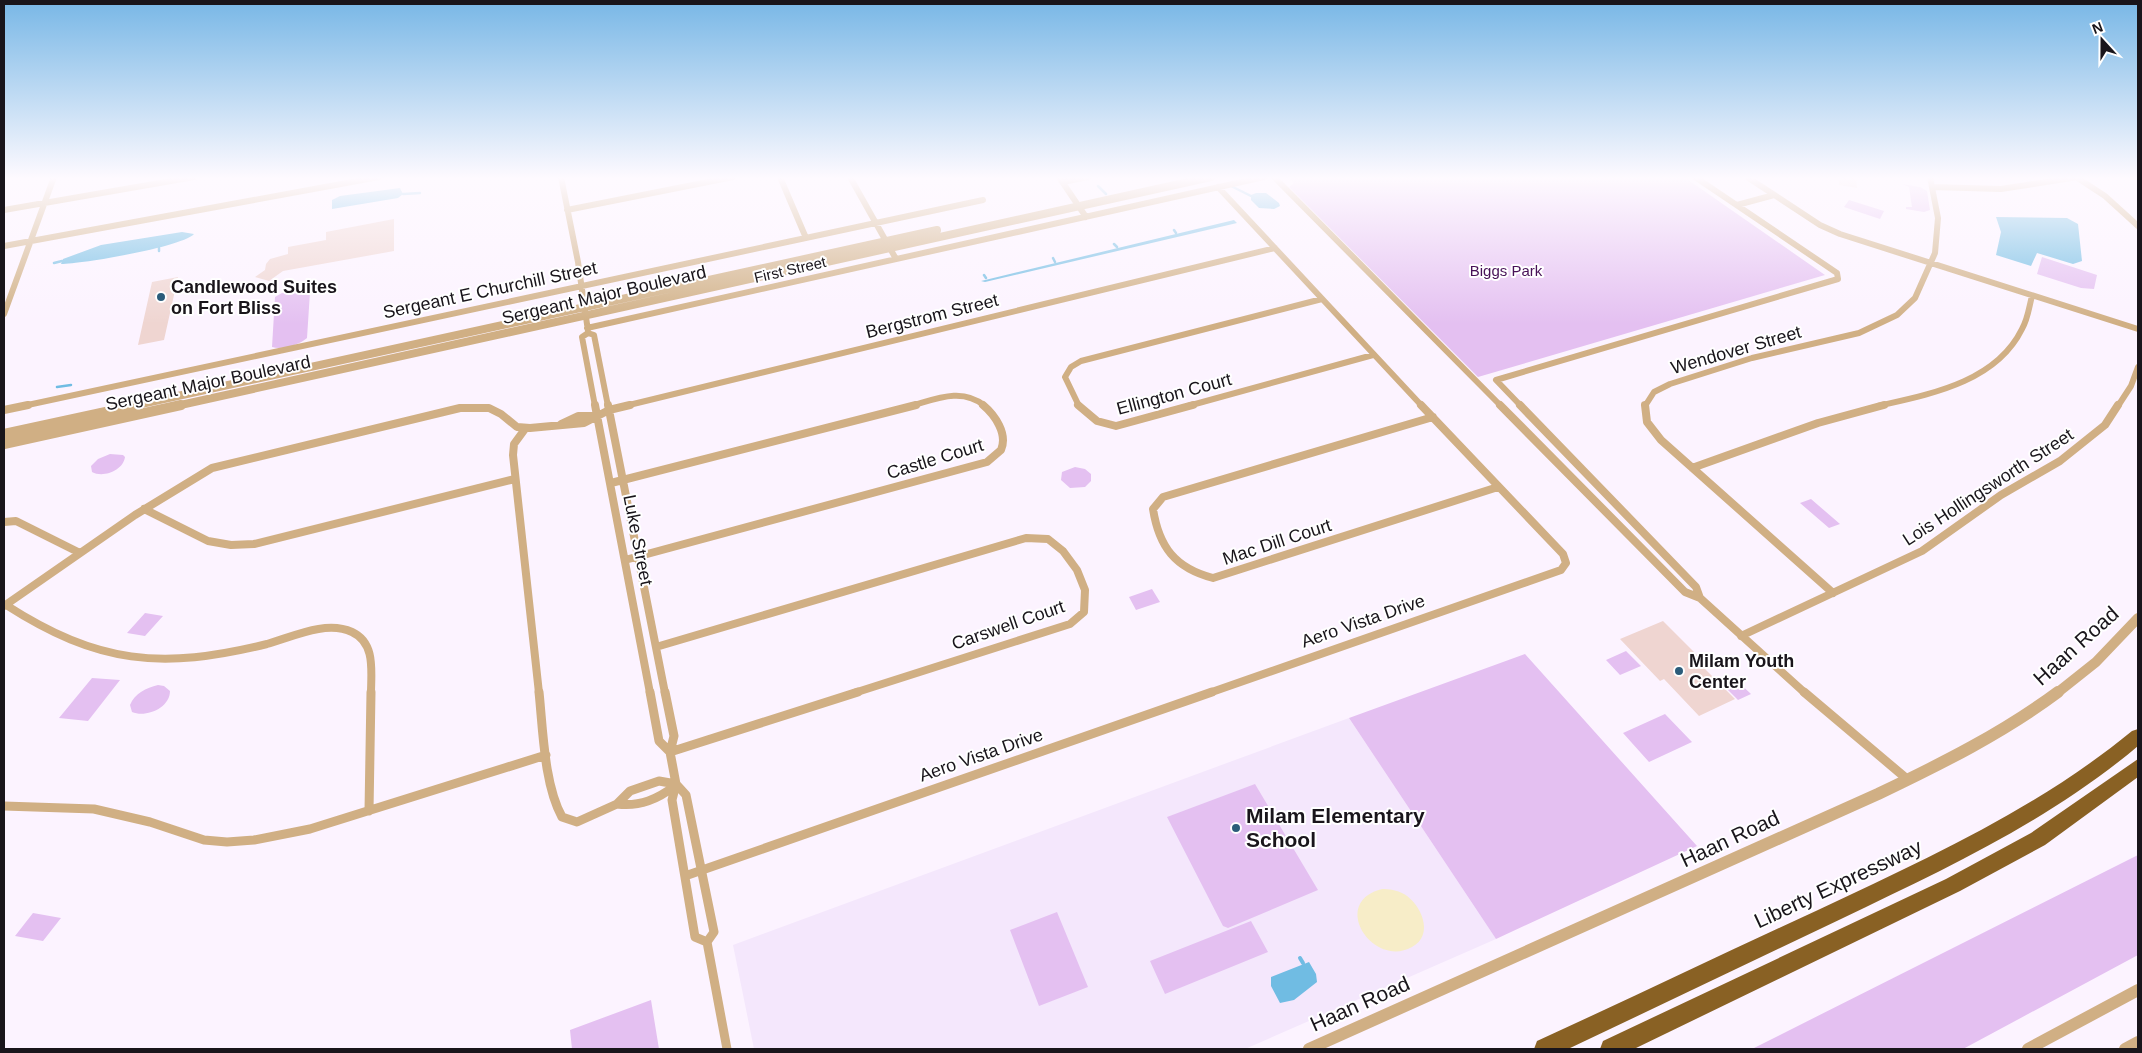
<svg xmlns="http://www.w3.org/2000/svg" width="2142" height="1053" font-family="Helvetica,sans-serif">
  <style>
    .education { fill: #f4e7fc }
    .green { fill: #e4c0f1 }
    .sand { fill: #f7edc8 }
    .water { fill: #70bce3 }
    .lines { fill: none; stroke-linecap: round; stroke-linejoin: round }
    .stream-far1 { stroke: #70bce3; stroke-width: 2.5 }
    .stream { stroke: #70bce3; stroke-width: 4 }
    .building { fill: #efd5d1 }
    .minor-far2 { stroke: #d0af84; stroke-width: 6 }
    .minor-far1 { stroke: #d0af84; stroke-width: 8 }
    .minor { stroke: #d0af84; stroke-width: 9 }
    .tertiary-far2 { stroke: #d0af84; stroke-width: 8 }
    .tertiary-far1 { stroke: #d0af84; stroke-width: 10 }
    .tertiary { stroke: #d0af84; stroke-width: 12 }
    .motorway { fill: #896124; fill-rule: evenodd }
    .poi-dot { fill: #2b5c7a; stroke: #fff; stroke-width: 2 }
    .labels { text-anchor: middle; stroke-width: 4; stroke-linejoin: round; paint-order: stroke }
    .far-street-label { font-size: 15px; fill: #19151b; stroke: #fff }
    .far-park-label { font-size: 15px; fill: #471157; stroke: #fff }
    .poi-label { font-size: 18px; font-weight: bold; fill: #19151b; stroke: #fff; text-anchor: start }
    .street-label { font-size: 18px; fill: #19151b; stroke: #fff }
    .near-street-label { font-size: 21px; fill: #19151b; stroke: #fff }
    .near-poi-label { font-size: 21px; font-weight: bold; fill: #19151b; stroke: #fff; text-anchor: start }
  </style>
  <rect width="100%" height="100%" fill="#fcf3ff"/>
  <path class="education" d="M1349,718L1496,939L1245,1049H754L733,945Z"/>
  <path class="green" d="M1288,177H1684L1825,275L1478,377L1289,187L1294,183Z
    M1902,184L1920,187L1927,191L1930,210L1924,212L1906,209V207H1912L1909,187Z
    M1849,200L1884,211L1880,219L1844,207Z
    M2042,257L2097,275L2094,289L2081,288L2037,274Z
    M306,288L310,292L307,338C299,345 283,350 272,347L275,297L282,293Z
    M110,454L123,455L125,457C123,471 103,478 92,472L91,466L98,459Z
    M1075,467L1085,469L1091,474V481L1085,487L1070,488L1061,480L1062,472Z
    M1811,499L1840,524L1829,528L1800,503Z
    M1152,589L1160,602L1136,610L1129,597Z
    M145,613L163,616L145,636L127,633Z
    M1626,651L1641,666L1620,675L1606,660Z
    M1525,654L1697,846L1496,939L1349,718Z
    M1733,677L1751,694L1738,700L1721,683Z
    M92,678L120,680L88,721L59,718Z
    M158,685L164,686L170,691C170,708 146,718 132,712L130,705C135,693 146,688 158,685Z
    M1665,714L1692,742L1649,762L1623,733Z
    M1255,784L1318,890L1228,928L1223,926L1167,817Z
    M2138,855V955L1963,1049H1752Z
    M1057,912L1088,987L1039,1006L1010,930Z
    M33,913L61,918L43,941L15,936Z
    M1251,921L1268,952L1165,994L1150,961Z
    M651,1000L659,1049H572L570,1030Z"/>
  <path class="sand" d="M1382,889C1389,889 1397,890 1404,894C1421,904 1435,935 1412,947C1373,969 1329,902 1382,889Z"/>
  <path class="water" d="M400,188L403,194L398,198L332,209V200L340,196Z
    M1256,193H1266L1279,203L1280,206L1274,209L1259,208L1251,200V195Z
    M1996,217L2067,218L2078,224L2082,261L2073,264L2037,253L2031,266L1996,255L2001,232Z
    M1234,220L1237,223L985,282L981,281Z
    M182,232L194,234C182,247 82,264 61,264L63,259L101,245Z
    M1309,962L1316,974L1317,982L1294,1000L1280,1003L1271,986V977Z"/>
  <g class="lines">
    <path class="stream-far1" d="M1229,185L1251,196
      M1098,186L1106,194
      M403,194L420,193
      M1174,230L1176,233
      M1114,244L1117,247
      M159,248V251
      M1053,258L1055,262
      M54,263L62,261
      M984,275L986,278
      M57,387L71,385"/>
    <path class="stream" d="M1300,958L1303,963"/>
  </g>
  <path class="building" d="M1839,177H1856L1857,188L1839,185Z
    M394,219V251L283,271L269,281L255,277L265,270L266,264L270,259L288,254V247L326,240V232Z
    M178,277L164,340L138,345L152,282Z
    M1663,621L1703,661L1699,663L1735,699L1699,716L1664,679L1660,681L1620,639Z"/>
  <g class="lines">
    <path class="minor-far2" d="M561,177L578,262L588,331
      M780,177L806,238
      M850,177L896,259
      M1059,177L1086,217
      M1274,177L1501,406
      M1747,177L1820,225L1840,234L2138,329
      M2076,177L2105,196L2138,226
      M1063,182L1088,177
      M1218,187L1422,406
      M1932,187L2001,189L2078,177
      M1737,205L1774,195
      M4,210L194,177
      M567,210L733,177
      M4,246L379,177
      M4,314L54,177
      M587,328L1264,177
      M588,333L594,335L608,406
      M588,333L582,337L595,406
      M23,406L983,200
      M625,406L1275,248
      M911,406C936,399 962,387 985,406
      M1079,406L1065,377L1071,367L1081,361L1322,299
      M1188,406L1373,355
      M1521,406L1496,380L1838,279L1837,273L1695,177
      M1645,406L1654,392L1670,384L1752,358L1859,333L1897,315L1915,298L1935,253L1938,218L1930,177
      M1878,406C1931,394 1996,382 2022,329C2028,319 2029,307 2032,296
      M2118,406L2131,386L2138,367"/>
    <path class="minor-far1" d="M595,405L650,693
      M608,405L665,693
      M1078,405L1097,421L1116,426L1193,405
      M1500,405L1685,592L1700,598L1805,693
      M1520,405L1696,587L1700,598
      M1645,405L1647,422L1661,440L1833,593
      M4,410L28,405
      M1433,417L1163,497L1153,509C1159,547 1175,568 1213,578L1498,487
      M561,424L578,416H597
      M525,429L514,444L513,455L539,693
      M1692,468L1818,423L1884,405
      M611,483L916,405
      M144,509L208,541L231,545L254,544L515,479
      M4,522L16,521L80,553
      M625,560L987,462L1001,450C1008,434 995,415 983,405
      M6,605C98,664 161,670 267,644C292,637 326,620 352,632C376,643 371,672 371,693
      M4,606L135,515L212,468L460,408H489L501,414L517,427L530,428L584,423L609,410L630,405
      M1741,636L1922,551L2001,495L2060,461L2105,425L2118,405
      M656,647L1026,538L1048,539L1063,551L1077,570L1085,590L1084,612L1070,624L854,693
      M1209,693L1561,570L1566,563L1563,554L1421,405"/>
    <path class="minor" d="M539,692C543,730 544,784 562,817L577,822L617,804L630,791L659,781L676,784
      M650,692L659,741L670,752
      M665,692L674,736L670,752L676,784L672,800L695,937L707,942
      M1804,692L1907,779
      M670,752L858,692
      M676,784L686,795L714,932L707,942L727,1049
      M617,804C640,807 658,799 676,785
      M4,806L94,809L150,822L204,840L227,842L254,840L310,829L546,755
      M369,811L371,692
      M685,876L1212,692"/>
    <path class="tertiary-far2" d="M132,406L937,230
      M176,406L1211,177"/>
    <path class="tertiary-far1" d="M4,434L138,405
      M4,444L181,405
      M2057,693L2096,662L2138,618"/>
    <path class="tertiary" d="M1309,1049L1878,794C1941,764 2003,733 2058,692
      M2028,1049L2138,990
      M2125,1049L2138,1042"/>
    <path class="motorway" d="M2138,729V746C2049,821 1945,869 1841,919C1750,962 1659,1006 1568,1049H1534L1537,1041C1631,998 1724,953 1818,910C1928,858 2037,809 2132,731Z
      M2138,759V777L2045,845L1960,891L1634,1049H1600L1603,1041L1946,879L2031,833Z"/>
  </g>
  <linearGradient id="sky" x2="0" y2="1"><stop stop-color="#78b7e6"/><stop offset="0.55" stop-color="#fefaff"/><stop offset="1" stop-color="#fefaff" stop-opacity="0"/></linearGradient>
  <rect width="2142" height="324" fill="url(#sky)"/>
  <g class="poi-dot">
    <circle cx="161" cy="297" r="5"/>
    <circle cx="1679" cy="671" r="5"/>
    <circle cx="1236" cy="828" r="5"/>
  </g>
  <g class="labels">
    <g class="far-street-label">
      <text transform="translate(790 270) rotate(-13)" y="5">First Street</text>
    </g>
    <g class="far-park-label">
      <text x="1506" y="276">Biggs Park</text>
    </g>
    <g class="poi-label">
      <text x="171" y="293">Candlewood Suites<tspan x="171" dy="21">on Fort Bliss</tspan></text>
      <text x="1689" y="667">Milam Youth<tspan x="1689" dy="21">Center</tspan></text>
    </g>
    <g class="street-label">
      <text transform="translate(490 290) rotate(-12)" y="6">Sergeant E Churchill Street</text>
      <text transform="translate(604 295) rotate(-13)" y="6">Sergeant Major Boulevard</text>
      <text transform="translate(932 316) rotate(-14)" y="6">Bergstrom Street</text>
      <text transform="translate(1736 350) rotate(-16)" y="6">Wendover Street</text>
      <text transform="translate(208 383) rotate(-12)" y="6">Sergeant Major Boulevard</text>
      <text transform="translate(1174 394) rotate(-15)" y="6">Ellington Court</text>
      <text transform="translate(935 459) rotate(-17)" y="6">Castle Court</text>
      <text transform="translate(1988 487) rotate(-33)" y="6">Lois Hollingsworth Street</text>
      <text transform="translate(638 540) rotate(79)" y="6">Luke Street</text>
      <text transform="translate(1277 542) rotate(-18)" y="6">Mac Dill Court</text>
      <text transform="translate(1363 621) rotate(-19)" y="6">Aero Vista Drive</text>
      <text transform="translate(1008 625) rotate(-19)" y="6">Carswell Court</text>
      <text transform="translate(981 755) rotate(-19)" y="6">Aero Vista Drive</text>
    </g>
    <g class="near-street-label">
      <text transform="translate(2076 646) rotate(-42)" y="7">Haan Road</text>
      <text transform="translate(1730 839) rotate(-25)" y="7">Haan Road</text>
      <text transform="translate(1838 884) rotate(-25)" y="7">Liberty Expressway</text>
      <text transform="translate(1360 1004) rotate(-24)" y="7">Haan Road</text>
    </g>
    <g class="near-poi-label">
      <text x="1246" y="823">Milam Elementary<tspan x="1246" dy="24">School</tspan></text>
    </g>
  </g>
  <rect width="2142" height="1053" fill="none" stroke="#19151b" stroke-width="10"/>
  <g transform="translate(2102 40) rotate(339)" stroke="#ffffff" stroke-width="4" paint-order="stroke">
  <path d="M0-4L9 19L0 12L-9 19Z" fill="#19151b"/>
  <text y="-8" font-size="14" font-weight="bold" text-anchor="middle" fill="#19151b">N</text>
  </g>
</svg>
